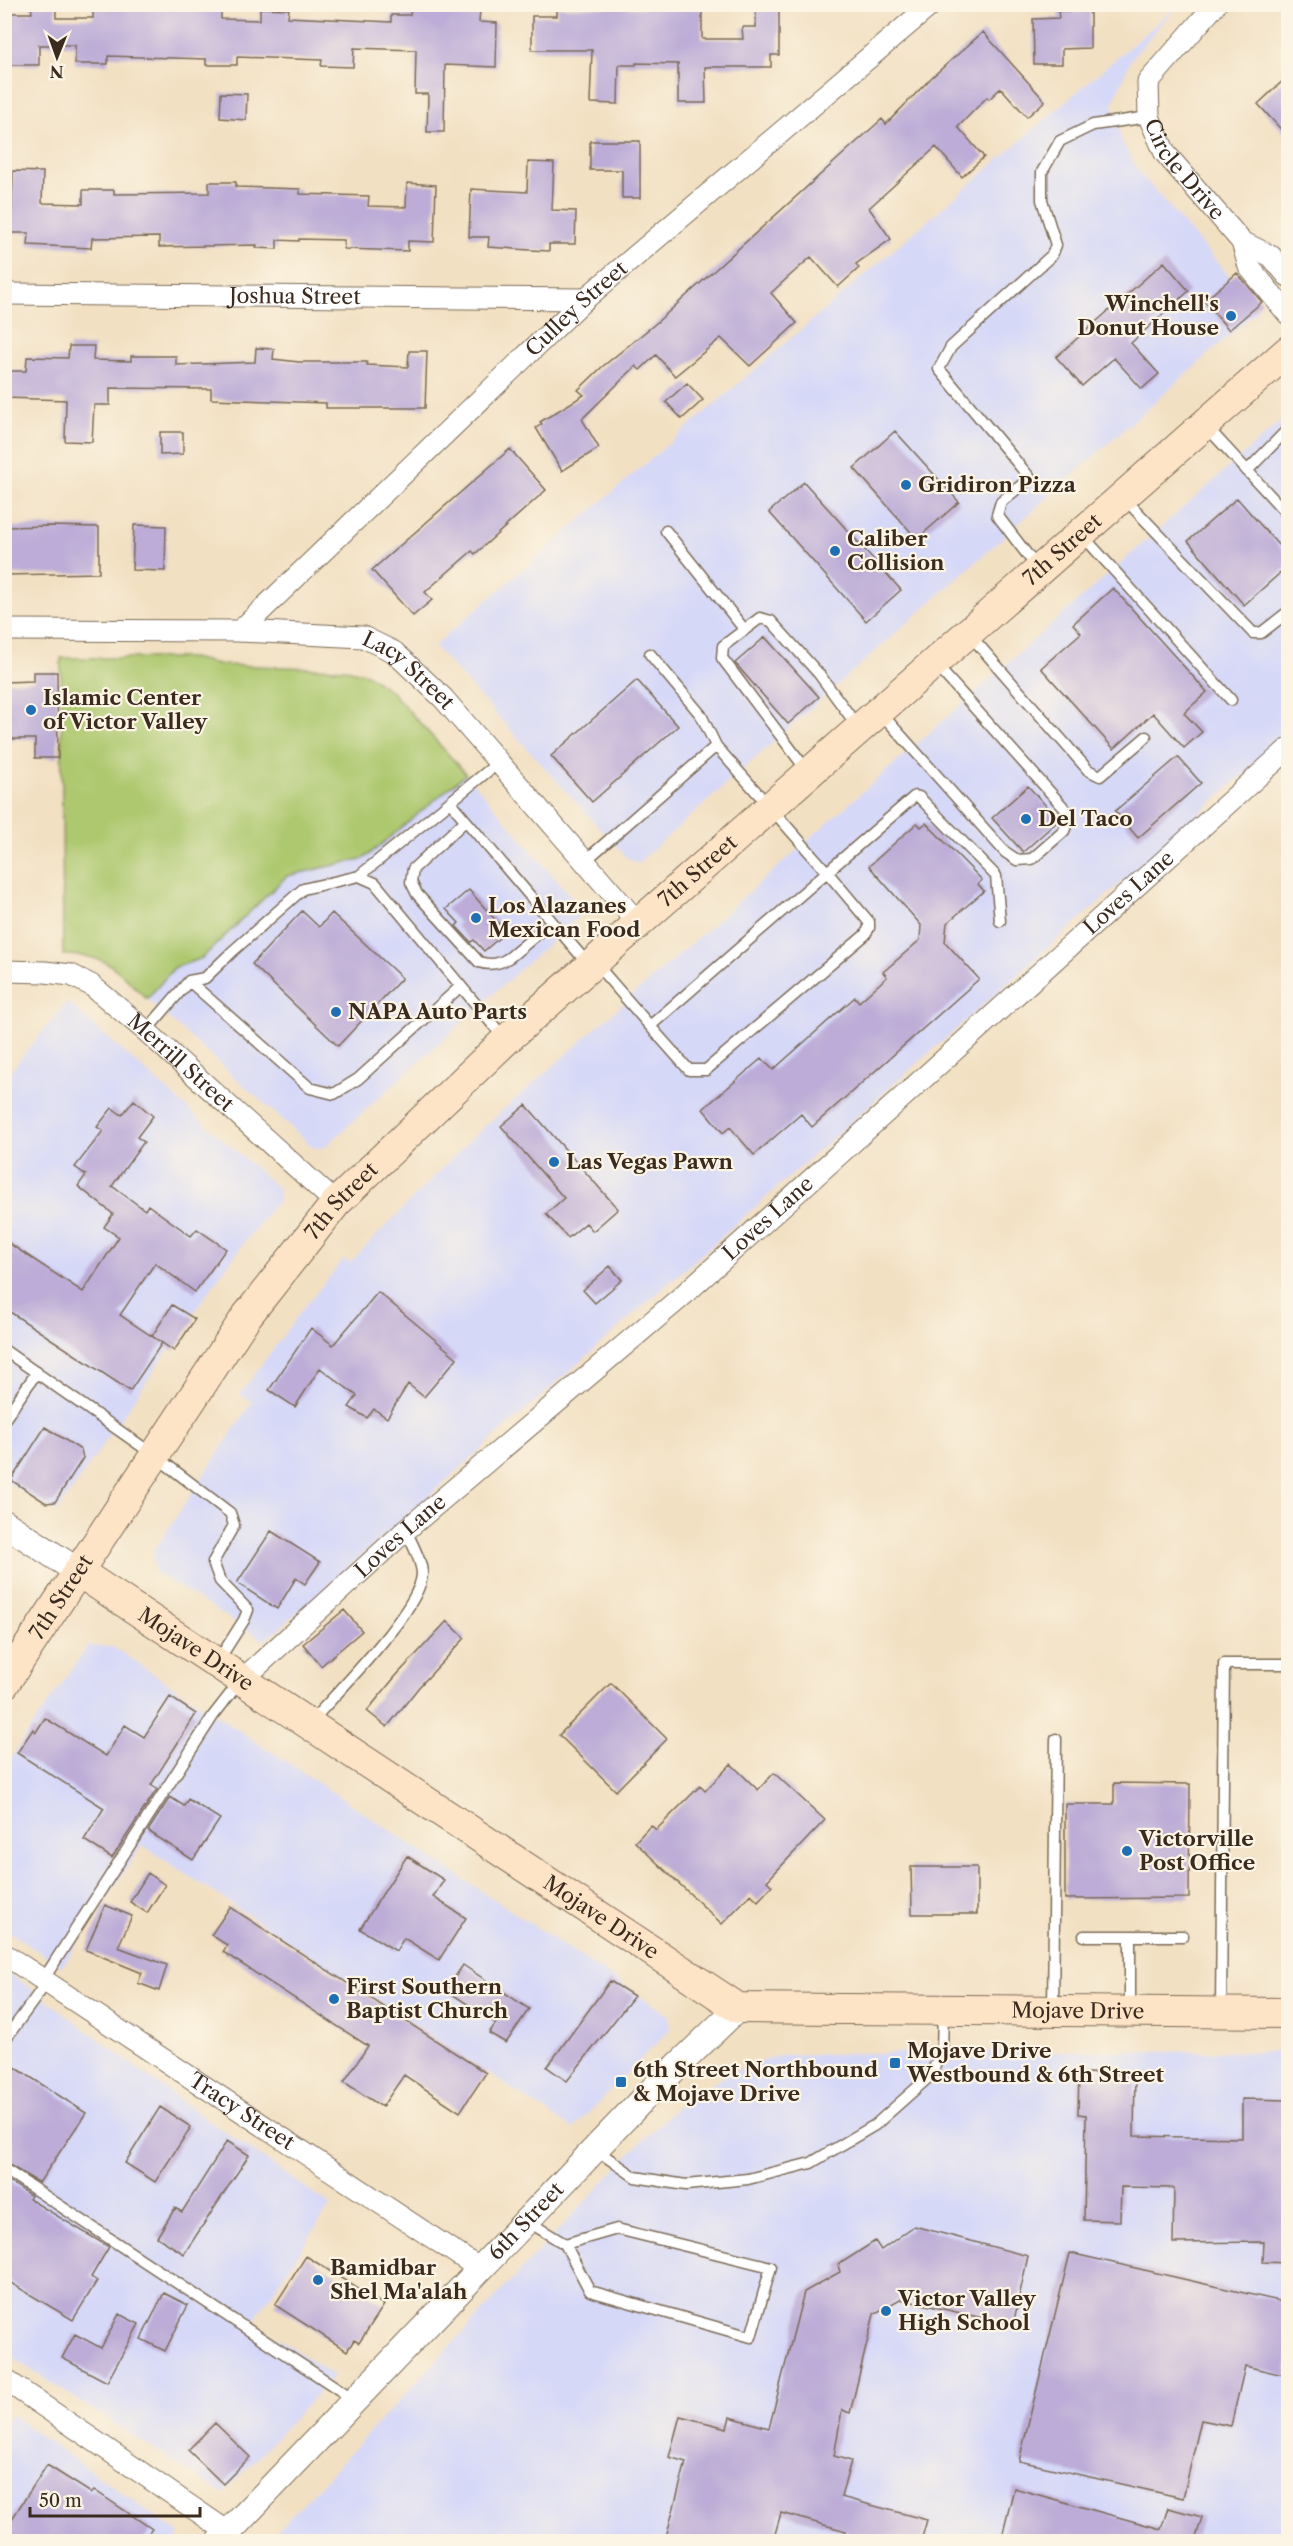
<svg xmlns="http://www.w3.org/2000/svg" width="1293" height="2546" font-family="'Libre Caslon Text',serif">
  <style>
    .built { fill: #d6d8f8 }
    .green { fill: #adc86e; stroke: #747946; stroke-width: 1.5 }
    .building { fill: #bcacd7 }
    .lines { fill: none; stroke-linecap: round; stroke-linejoin: round }
    .service-casing { stroke: #7b6a57; stroke-width: 13 }
    .minor-casing { stroke: #7b6a57; stroke-width: 23 }
    .tertiary-casing { stroke: #7b6a57; stroke-width: 28 }
    .secondary-casing { stroke: #7b6a57; stroke-width: 32 }
    .service { stroke: #fff; stroke-width: 10 }
    .minor { stroke: #fff; stroke-width: 21 }
    .tertiary { stroke: #fff; stroke-width: 26 }
    .secondary { stroke: #fee4c6; stroke-width: 30 }
    .poi-dot { fill: #1f6fb2; stroke: #fcf5e5; stroke-width: 2 }
    .labels { text-anchor: middle; stroke-width: 4.5; stroke-linejoin: round; paint-order: stroke }
    .street-label { font-size: 21px; fill: #3b2a1e; stroke: #fcf5e5 }
    .poi-label { font-size: 21px; font-weight: bold; fill: #3b2a1e; stroke: #fcf5e5; text-anchor: start }
  </style>
  <rect width="100%" height="100%" fill="#fcf5e5"/>
  <filter id="ink" filterUnits="userSpaceOnUse"><feTurbulence type="fractalNoise" baseFrequency=".0167" numOctaves="2"/><feDisplacementMap in="SourceGraphic" scale="12" xChannelSelector="R" yChannelSelector="G"/><feConvolveMatrix kernelMatrix="1 2 1 2 8 2 1 2 1" color-interpolation-filters="sRGB"/></filter>
  <filter id="wash" filterUnits="userSpaceOnUse"><feTurbulence type="fractalNoise" baseFrequency=".008" numOctaves="4" result="noise"/><feDisplacementMap in="SourceGraphic" scale="24" xChannelSelector="R" yChannelSelector="G"/><feGaussianBlur stdDeviation="1.35" result="paint"/><feColorMatrix in="noise" values="0 0 0 0 0 0 0 0 0 0 0 0 0 0 0 0 0 1.4 0 .05"/><feComposite in="paint" operator="in"/></filter>
  <g filter="url(#wash)">
    <rect width="100%" height="100%" fill="#f2e0c2"/>
    <path class="built" d="M1178,5L1131,59L1113,104L1122,142L1139,172L1258,310L638,863L627,858L434,646Z
      M1288,415V735L265,1641L155,1572L153,1552L252,1402L240,1394L302,1310L344,1259L350,1263L473,1137Z
      M466,774L578,905L579,916L325,1147L314,1148L147,999L174,968L202,958L287,875L365,858Z
      M67,1002L279,1189L278,1200L242,1245L197,1308L57,1512L5,1481L4,1079Z
      M88,1646L113,1647L669,2015L670,2029L573,2129L142,1845L62,1967L5,1929V1766Z
      M4,1971L25,1984L200,2115L331,2205L253,2322L334,2376L223,2494L5,2353Z
      M977,2051L1288,2052V2541L267,2542L645,2138L685,2100L735,2071L780,2055Z
      M11,2415L181,2534L174,2542L5,2541L4,2425Z"/>
    <path class="green" d="M61,658H192L222,665L346,669L367,674L392,692L466,774L365,858L287,876L202,958L174,968L147,999C114,968 111,955 63,955Z"/>
    <g id="blocks">
      <path class="building" d="M93,4H221V19L260,20V8L289,9L288,17L391,22V15H410L411,8L480,9L479,22L497,23L496,67L445,65L444,132H427L428,94H415L416,50L354,48L353,67L321,66L322,60L237,57V65H206V59L108,56V64H75V45H39V65H9L8,13H32L31,5H56V18H93Z
        M557,7L702,8V39H743L742,27H756V10H779V55H771V67H705L706,103H678V64L636,63V65H619L618,104L590,103L592,50H532V16H557Z
        M1058,11H1090V48L1062,49V64H1034L1033,19L1059,18Z
        M983,32L1045,101L1027,117L1001,88L989,99L987,97L958,127L984,157L962,177L936,147L869,208L891,239L856,264L859,268L838,287L811,257L784,281L771,293L797,323L750,366L721,338L675,376L656,355L640,370L636,366L582,419L599,448L562,471L536,428L542,424L540,422L584,395L578,390L602,367L655,324L882,119L886,124L931,78Z
        M1288,76V137L1258,104Z
        M221,93L247,94L246,120L220,118Z
        M590,141H640V198H622V170H590Z
        M528,162L554,163L552,210L576,211L575,244H549V251L530,250L488,247L489,237H469L471,189L527,192Z
        M13,171L43,172L42,203L83,204V190H114V194L209,193V182H236V187L300,189V194L369,196L368,206L406,207L407,183L436,185L434,242L408,241V251L344,249V240L299,239V241L277,240V249L256,248L257,245L159,247V237L92,238L91,248L28,245L29,233H11Z
        M1164,262L1189,291L1131,343L1159,374L1142,389L1114,358L1082,386L1056,357Z
        M1237,273L1262,302L1229,330L1204,301Z
        M69,346H94L93,360L131,361V356H176V365L255,362L256,348L274,349L273,359L299,362H367V365L408,367L409,351H427L425,408H326V403L211,399V389L110,388V405H94L92,442L65,441L66,400L6,398L7,371H26L27,357L68,358Z
        M687,383L703,400L682,419L666,402Z
        M895,431L959,502L917,539L854,468Z
        M160,432H183V454L160,455Z
        M510,449L546,490L475,554L472,551L425,592L432,600L413,616L372,570Z
        M804,482L901,590L866,621L769,512Z
        M1237,498L1288,556V566L1244,605L1188,541Z
        M134,525L166,526L165,571L132,570Z
        M48,526L99,527V573L6,575L5,527Z
        M1113,588L1207,692L1184,713L1202,732L1184,748L1153,713L1114,749L1041,668L1081,633L1073,624Z
        M765,637L819,697L788,724L735,663Z
        M33,672H57L58,758H35V739H4V682L33,681Z
        M637,680L678,726L592,802L551,756Z
        M1178,757L1201,783L1138,838L1115,811Z
        M1028,786L1059,820L1023,852L992,818Z
        M917,823L921,827L926,823L982,880L978,884L984,891L947,923L945,942L979,979L812,1127L801,1114L754,1155L730,1127L723,1133L703,1109L762,1058L773,1070L855,997L859,1002L887,977L883,972L920,940L921,925L869,866Z
        M469,890L506,932L484,951L474,940L471,942L456,926L459,923L446,909Z
        M302,911L319,927L332,913L402,978L338,1046L252,964Z
        M134,1100L153,1116L137,1137L144,1142L112,1186L145,1210L148,1205L191,1236L197,1229L226,1249L195,1292L155,1263L120,1315L162,1343L130,1391L4,1308V1240L83,1292L119,1237L104,1227L113,1214L78,1186L86,1175L75,1167L103,1131L97,1127L112,1108L122,1115Z
        M526,1105L618,1209L593,1231L586,1223L568,1238L546,1214L564,1198L501,1126Z
        M610,1266L622,1280L595,1303L583,1290Z
        M378,1292L457,1358L424,1397L408,1384L387,1418L374,1409L367,1418L349,1407L357,1396L320,1368L295,1407L269,1390L311,1328L333,1345Z
        M172,1305L195,1319L174,1351L152,1336Z
        M45,1427L81,1450L83,1458L55,1502L46,1503L11,1480Z
        M271,1531L320,1562L305,1584L296,1578L277,1609L237,1583Z
        M344,1610L362,1631L321,1666L303,1644Z
        M447,1621L465,1638L419,1687L387,1727L367,1711L395,1677Z
        M611,1683L667,1739L616,1791L559,1735Z
        M170,1697L196,1714L151,1785L157,1789L112,1858L84,1840L104,1808L17,1753L33,1729L36,1732L45,1718L106,1756L125,1725L144,1737Z
        M731,1764L758,1790L774,1773L825,1820L767,1881L772,1886L758,1901L751,1894L722,1924L635,1842L651,1825L656,1830L700,1786L705,1791Z
        M1114,1783L1190,1784L1189,1898L1065,1899V1804H1114Z
        M170,1797L184,1806L188,1799L220,1819L193,1860L148,1831Z
        M407,1856L444,1880L433,1897L466,1918L439,1960L404,1938L396,1951L360,1929Z
        M911,1867H977V1914H912Z
        M148,1873L165,1885L147,1913L130,1902Z
        M105,1905L132,1916L118,1947L167,1965L159,1991L138,1983L142,1973L86,1950Z
        M230,1907L486,2073L460,2112L404,2075L382,2107L344,2082L368,2046L223,1952L227,1945L211,1935Z
        M463,1965L529,2009L506,2043L489,2033L496,2023L446,1990Z
        M610,1981L634,1996L567,2081L547,2067Z
        M4,2060L86,2113L39,2183L4,2162Z
        M1079,2073L1135,2074L1134,2136L1242,2138V2099L1288,2100V2263L1263,2262L1264,2242L1173,2243L1174,2188L1121,2187L1120,2221L1084,2220L1086,2115L1078,2114Z
        M160,2107L191,2127L155,2182L125,2163Z
        M227,2141L249,2155L184,2254L157,2237L175,2208L182,2212Z
        M4,2178L31,2196L29,2199L109,2247L91,2277L97,2281L73,2320L4,2279Z
        M914,2226L1028,2256L1013,2325L900,2299L874,2314L850,2413L842,2410L834,2456L851,2461L841,2497L927,2520L921,2541H843L846,2531L781,2513L773,2541H665L686,2462L669,2457L680,2416L727,2428L730,2417L769,2428L804,2292L840,2272L838,2265L875,2241L881,2250Z
        M1070,2253L1288,2303V2376L1245,2366L1231,2426L1201,2420L1183,2498L1019,2461Z
        M306,2256L384,2305L359,2343L354,2340L347,2351L275,2305Z
        M164,2293L188,2305L165,2351L141,2339Z
        M119,2314L139,2324L107,2382L62,2358L75,2334L101,2348Z
        M215,2423L250,2457L223,2484L188,2450Z
        M47,2465L91,2493L94,2490L152,2529L143,2541H4V2531Z
        M1014,2488L1161,2529L1168,2508L1202,2517L1195,2541H1019L1002,2537Z"/>
    </g>
  </g>
  <g filter="url(#ink)">
    <use href="#blocks" fill-opacity="0" stroke="#7b6a57" stroke-width="1.5"/>
    <g class="lines">
      <g class="service-casing">
        <path id="service" d="M1205,425L1288,515
          M1247,471L1288,429
          M1123,497L1253,633H1261L1288,612
          M666,531L744,629
          M1083,536L1231,700
          M1039,570L997,515L1001,502L1030,478L939,369L951,347L1052,255L1056,245L1042,200V172L1060,141L1093,125L1149,117
          M970,635L1088,770L1100,776L1146,737
          M880,712L1005,852L1017,860L1032,859L1064,831L1068,821L1066,810L936,665
          M808,772L722,658L723,646L760,618L771,621L819,674L858,727
          M450,802L588,964
          M465,821L413,869L411,882L417,894L479,962C491,966 500,964 510,957L552,922
          M585,861L716,746L701,715L650,654
          M359,876L499,762
          M596,964L650,1026L827,872L716,746
          M189,981L310,1088L334,1094L358,1079L461,986
          M650,1026L689,1070H706L865,935L869,928V922L827,872L915,796L919,797L996,876L1000,921
          M146,1031L189,981L205,978L234,950L303,889L359,876L375,883L504,1038
          M4,1350L154,1455L230,1513L234,1525L213,1562L220,1581L248,1610L244,1620L218,1661
          M4,1420L37,1372
          M311,1722C337,1692 421,1609 422,1574C422,1561 411,1542 406,1530
          M1084,1936H1130V2011
          M1130,1936H1183
          M43,1980L213,1716L241,1680
          M1053,2010L1056,1739
          M1221,2010L1224,1664H1288
          M4,2041L47,1982
          M595,2149L635,2177L686,2185L748,2179L811,2163L875,2125L929,2077L942,2052L943,2011
          M4,2169L355,2400
          M527,2221L565,2244L590,2291L751,2337L771,2267L617,2229L565,2244"/>
      </g>
      <g class="minor-casing">
        <g id="minor">
          <path id="s1" d="M1216,4L1148,82L1149,117L1165,153L1242,242L1271,256L1288,276"/>
          <path d="M1242,242L1249,267L1288,314"/>
          <path id="s2" d="M4,294L585,299"/>
          <path id="s3" d="M4,630L240,631L363,637L394,652L443,698L638,923"/>
          <path id="s4" d="M240,631L585,299L932,4"/>
          <path id="s5" d="M4,971L45,972L71,975L91,985L146,1031L336,1203"/>
          <path id="s6" d="M242,1680L406,1530L680,1298L1288,749"/>
          <path id="s7" d="M4,1954L480,2269"/>
          <path d="M4,2379L228,2532"/>
        </g>
      </g>
      <g class="tertiary-casing">
        <g id="tertiary">
          <path d="M4,1523L79,1572"/>
          <path id="s8" d="M219,2542L642,2100L738,2008"/>
        </g>
      </g>
      <g class="secondary-casing">
        <g id="secondary">
          <path id="s9" d="M79,1572L738,2008L1288,2013"/>
          <path id="s10" d="M4,1684L246,1317L336,1203L506,1040L1288,351"/>
        </g>
      </g>
      <use href="#service" class="service"/>
      <use href="#minor" class="minor"/>
      <use href="#tertiary" class="tertiary"/>
      <use href="#secondary" class="secondary"/>
    </g>
  </g>
  <g class="poi-dot">
    <circle cx="1231" cy="316" r="6"/>
    <circle cx="906" cy="485" r="6"/>
    <circle cx="835" cy="551" r="6"/>
    <circle cx="31" cy="710" r="6"/>
    <circle cx="1026" cy="819" r="6"/>
    <circle cx="476" cy="918" r="6"/>
    <circle cx="336" cy="1012" r="6"/>
    <circle cx="554" cy="1162" r="6"/>
    <circle cx="1127" cy="1851" r="6"/>
    <circle cx="334" cy="1999" r="6"/>
    <rect x="889" y="2057" width="12" height="12" rx="3"/>
    <rect x="615" y="2076" width="12" height="12" rx="3"/>
    <circle cx="318" cy="2280" r="6"/>
    <circle cx="886" cy="2311" r="6"/>
  </g>
  <g class="labels">
    <g class="street-label">
      <text dy="7" stroke="none"><textPath href="#s1" startOffset="202">Circle Drive</textPath></text>
      <text dy="7" stroke="none"><textPath href="#s2" startOffset="291">Joshua Street</textPath></text>
      <text dy="7" stroke="none"><textPath href="#s4" startOffset="466">Culley Street</textPath></text>
      <text dy="7" stroke="none"><textPath href="#s10" startOffset="1562">7th Street</textPath></text>
      <text dy="7" stroke="none"><textPath href="#s3" startOffset="416">Lacy Street</textPath></text>
      <text dy="7" stroke="none"><textPath href="#s10" startOffset="1076">7th Street</textPath></text>
      <text dy="7" stroke="none"><textPath href="#s6" startOffset="1186">Loves Lane</textPath></text>
      <text dy="7" stroke="none"><textPath href="#s5" startOffset="208">Merrill Street</textPath></text>
      <text dy="7" stroke="none"><textPath href="#s10" startOffset="590">7th Street</textPath></text>
      <text dy="7" stroke="none"><textPath href="#s6" startOffset="700">Loves Lane</textPath></text>
      <text dy="7" stroke="none"><textPath href="#s6" startOffset="214">Loves Lane</textPath></text>
      <text dy="7" stroke="none"><textPath href="#s10" startOffset="104">7th Street</textPath></text>
      <text dy="7" stroke="none"><textPath href="#s9" startOffset="140">Mojave Drive</textPath></text>
      <text dy="7" stroke="none"><textPath href="#s9" startOffset="626">Mojave Drive</textPath></text>
      <text dy="7" stroke="none"><textPath href="#s9" startOffset="1130">Mojave Drive</textPath></text>
      <text dy="7" stroke="none"><textPath href="#s7" startOffset="285">Tracy Street</textPath></text>
      <text dy="7" stroke="none"><textPath href="#s8" startOffset="444">6th Street</textPath></text>
    </g>
    <g class="poi-label">
      <text x="1219" y="311" text-anchor="end">Winchell's<tspan x="1219" dy="24">Donut House</tspan></text>
      <text x="918" y="492">Gridiron Pizza</text>
      <text x="847" y="546">Caliber<tspan x="847" dy="24">Collision</tspan></text>
      <text x="43" y="705">Islamic Center<tspan x="43" dy="24">of Victor Valley</tspan></text>
      <text x="1038" y="826">Del Taco</text>
      <text x="488" y="913">Los Alazanes<tspan x="488" dy="24">Mexican Food</tspan></text>
      <text x="348" y="1019">NAPA Auto Parts</text>
      <text x="566" y="1169">Las Vegas Pawn</text>
      <text x="1139" y="1846">Victorville<tspan x="1139" dy="24">Post Office</tspan></text>
      <text x="346" y="1994">First Southern<tspan x="346" dy="24">Baptist Church</tspan></text>
      <text x="907" y="2058">Mojave Drive<tspan x="907" dy="24">Westbound &amp; 6th Street</tspan></text>
      <text x="633" y="2077">6th Street Northbound<tspan x="633" dy="24">&amp; Mojave Drive</tspan></text>
      <text x="330" y="2275">Bamidbar<tspan x="330" dy="24">Shel Ma'alah</tspan></text>
      <text x="898" y="2306">Victor Valley<tspan x="898" dy="24">High School</tspan></text>
    </g>
  </g>
  <rect width="1293" height="2546" fill="none" stroke="#fcf5e5" stroke-width="24"/>
  <g transform="translate(57 57) rotate(181)" stroke="#fcf5e5" stroke-width="4.5" paint-order="stroke">
  <path d="M0-4.5L10 22L0 15L-10 22Z" fill="#3b2a1e"/>
  <text y="-9" font-size="16" font-weight="bold" text-anchor="middle" fill="#3b2a1e">N</text>
  </g>
  <path d="M30 2507v9h170v-9" fill="none" stroke="#3b2a1e" stroke-width="3"/>
  <text x="39" y="2507" font-size="18" fill="#3b2a1e" stroke="#fcf5e5" stroke-width="4.5" paint-order="stroke">50 m</text>
</svg>
